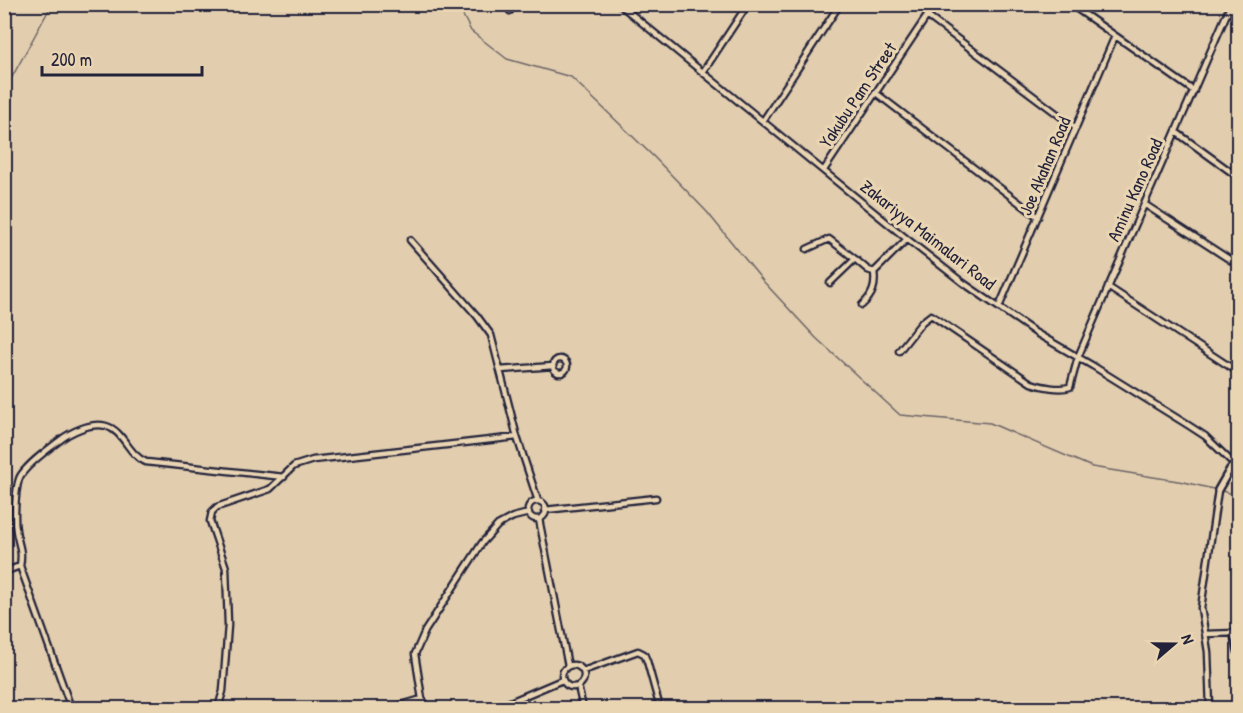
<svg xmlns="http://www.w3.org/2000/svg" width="1243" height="713" font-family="'Patrick Hand',sans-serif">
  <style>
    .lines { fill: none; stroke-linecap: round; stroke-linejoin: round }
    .stream { stroke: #6b6367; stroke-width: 1.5 }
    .minor-casing { stroke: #22223b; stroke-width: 9 }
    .tertiary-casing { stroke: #22223b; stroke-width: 10 }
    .minor { stroke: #ead5b3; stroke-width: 4.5 }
    .tertiary { stroke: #ead5b3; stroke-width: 5 }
    .labels { text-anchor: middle; stroke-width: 6; stroke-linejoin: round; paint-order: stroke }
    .street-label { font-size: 18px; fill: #22223b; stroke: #ead5b3 }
  </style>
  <rect width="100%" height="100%" fill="#e2ceae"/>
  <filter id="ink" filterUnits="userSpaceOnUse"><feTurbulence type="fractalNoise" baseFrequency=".0167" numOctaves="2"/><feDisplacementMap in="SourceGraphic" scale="12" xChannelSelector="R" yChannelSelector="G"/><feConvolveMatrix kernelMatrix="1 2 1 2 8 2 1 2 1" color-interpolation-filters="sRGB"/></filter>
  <g filter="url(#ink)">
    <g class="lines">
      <path class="stream" d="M457,4L471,31L507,59L571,77L654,157L707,212L763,281L816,338L900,415L990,423L1092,467L1184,482L1238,495
        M4,95L11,79L52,4"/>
      <g class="minor-casing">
        <path id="minor" d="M619,4L907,239L962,282L1036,333L1093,366L1188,425L1205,436L1234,464
          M1070,4L1194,91
          M510,11L514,4
          M927,16L1076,128
          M703,72L748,4
          M876,93L1038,217
          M763,121L840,4
          M1176,132L1238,177
          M824,170L935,4
          M1144,204L1238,265
          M410,240L477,316L491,335L517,437L538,501
          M807,249L829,239L855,259L830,283
          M855,259L868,270L874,272L907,239
          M1108,287L1238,372
          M862,305C873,295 876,286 874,272
          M999,307L1115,36
          M899,351L922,322L931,315L1031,383C1042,387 1060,390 1070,387L1078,357L1231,4
          M553 366a7 7 0 1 1 14 0a7 7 0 1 1-14 0Z
          M500,370L553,366
          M528 510a9 9 0 1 1 18 0a9 9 0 1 1-18 0Z
          M545,510L656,498
          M539,519L568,666
          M20,566C23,549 18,545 16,530C14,519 15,484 21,475C30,462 46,451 59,441C70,432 91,422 106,426C124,431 128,455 146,462L284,477
          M4,572L20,566L71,708
          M1233,633L1238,652
          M1205,634L1238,633
          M562 676a11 11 0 1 1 22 0a11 11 0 1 1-22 0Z
          M583,671L638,651L644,654L647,661L660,708
          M578,686L583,708
          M218,708L223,691L228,625L226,568L210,521L212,512L217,507L270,489L294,466L313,460L517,437
          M391,708L422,699
          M428,708L422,699L415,654L425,631L482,543L498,525L513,517L529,513
          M496,708L562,680
          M1210,708L1208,652L1201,608L1218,490"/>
      </g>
      <g class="tertiary-casing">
        <path id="tertiary" d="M1218,490L1230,469L1238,461"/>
      </g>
      <use href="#minor" class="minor"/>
      <use href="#tertiary" class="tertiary"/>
    </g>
  </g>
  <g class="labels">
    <g class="street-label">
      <text transform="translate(858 95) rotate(-56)" y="6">Yakubu Pam Street</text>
      <text transform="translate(1045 166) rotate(-67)" y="6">Joe Akahan Road</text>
      <text transform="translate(1135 190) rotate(-66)" y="6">Aminu Kano Road</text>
      <text transform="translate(928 235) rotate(38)" y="6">Zakariyya Maimalari Road</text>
    </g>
  </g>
  <rect width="1243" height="713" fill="none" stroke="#ead5b3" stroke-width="24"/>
  <rect x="12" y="12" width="1219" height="689" fill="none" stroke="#22223b" stroke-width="2" filter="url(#ink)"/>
  <g transform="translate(1174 644) rotate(70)" stroke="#ead5b3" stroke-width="4.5" paint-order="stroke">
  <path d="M0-4.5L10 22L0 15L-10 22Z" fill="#22223b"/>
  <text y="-9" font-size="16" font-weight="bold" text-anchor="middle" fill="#22223b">N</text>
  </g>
  <path d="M42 66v9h160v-9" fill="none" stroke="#22223b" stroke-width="3"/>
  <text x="51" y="66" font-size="18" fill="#22223b" stroke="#ead5b3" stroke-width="4.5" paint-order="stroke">200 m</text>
</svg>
